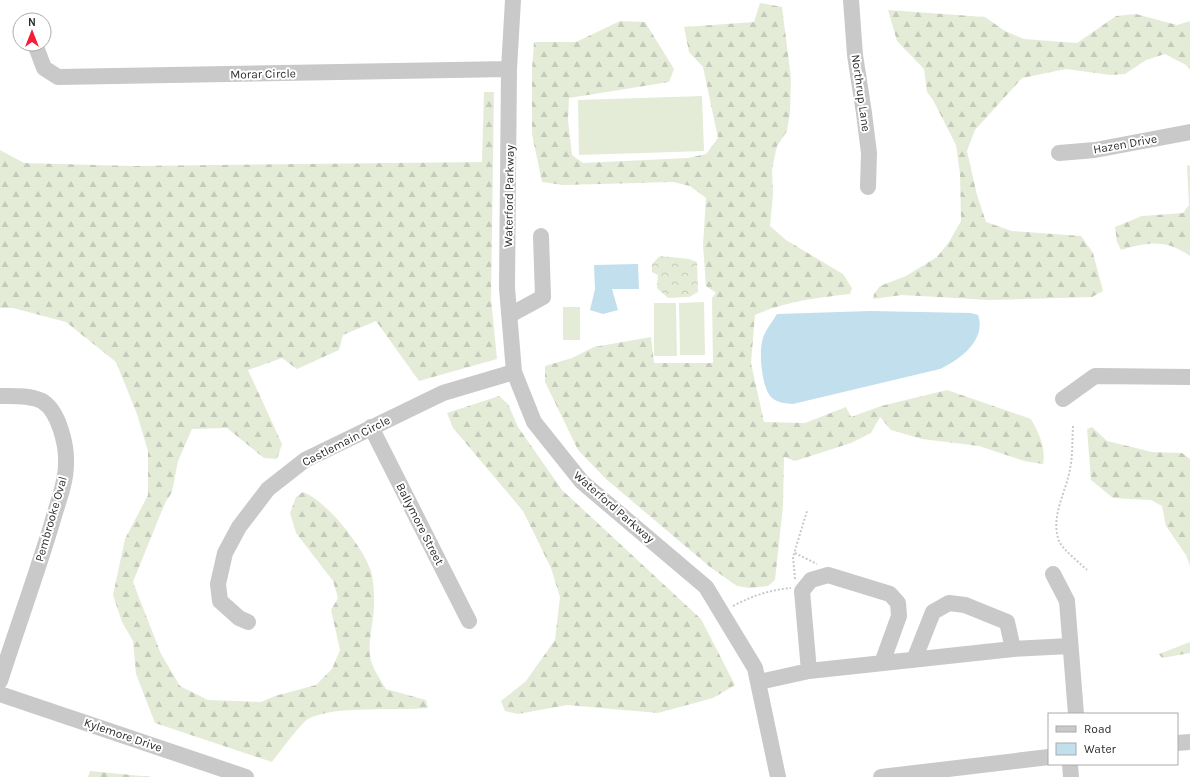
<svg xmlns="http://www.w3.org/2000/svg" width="1190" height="777" font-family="Karla,sans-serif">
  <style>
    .forest { fill: url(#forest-firs) }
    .park { fill: url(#park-crowns) }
    .pitch { fill: #e4ecd8 }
    .water { fill: #c2dfee }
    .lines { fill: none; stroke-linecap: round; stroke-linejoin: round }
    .path { stroke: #c9c9c9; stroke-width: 2; stroke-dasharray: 2 2; stroke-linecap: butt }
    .minor { stroke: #c9c9c9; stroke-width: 16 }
    .labels { text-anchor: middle; stroke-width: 4; stroke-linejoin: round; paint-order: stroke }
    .street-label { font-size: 12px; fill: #2c2c2c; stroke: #fff }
  </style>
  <defs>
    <pattern id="forest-firs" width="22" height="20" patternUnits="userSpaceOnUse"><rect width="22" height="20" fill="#e4ecd8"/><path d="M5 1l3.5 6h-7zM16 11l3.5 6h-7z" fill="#c4cbba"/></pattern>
    <pattern id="park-crowns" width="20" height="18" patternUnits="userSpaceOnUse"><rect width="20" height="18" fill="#e4ecd8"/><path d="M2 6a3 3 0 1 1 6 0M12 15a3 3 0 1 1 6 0" fill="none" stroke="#c4cbba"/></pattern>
  </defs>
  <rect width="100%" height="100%" fill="#fff"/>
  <path class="forest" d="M760,3L782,7L791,78L790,112L787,131L777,146L772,169L773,194L770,226L786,240L843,274L852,288L850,294C817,298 786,301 755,315L751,363L764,422L805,423L846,407L851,417L881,406L947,390L1031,419C1039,433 1046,448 1043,464L1024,461L979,446L922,439L891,430L880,417L871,433L851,443L795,461L784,457L783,506L775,580L768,586L750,588L737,586L710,567L606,479L578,450L545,382V366L572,358L594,347L651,337L654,363H713L712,298L716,293L706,286L703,245L706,198L690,186L673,182L563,185L542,182L532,134V70L534,42H576L620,21L645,22L674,69L669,82L569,98L568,120L572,155L583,163L688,158L706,154L718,138L703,67L689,52L684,27L754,22Z
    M888,10L985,17L1005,31L1024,39L1077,43L1116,16L1136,14L1177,25L1190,21V70L1186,65L1165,54L1146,60L1125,74L1111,75L1066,69L1022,78L975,130L967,151L977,195L986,222L1012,231L1081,236L1093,253L1103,291L1092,297L989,300L902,295L873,299L874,294L880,286L906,276L937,257L949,242L961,221L960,174L956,145L933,100L927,92L924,69L897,41Z
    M484,92H494L491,299L497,359L419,381L376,321L343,335L339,350L297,369L282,358L248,370L282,444L277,459L264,458L227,428L192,429L178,461L172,492L165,503L133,582L161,654L180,686L208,700L261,702L275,696L316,685L332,669L340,650L331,610L338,598L333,581L296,533L290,513L296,497L303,492C327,501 363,547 371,571C373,579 374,590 374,599C375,618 368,637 370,656C371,667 381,680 386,689L426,700L428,708C396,711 334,705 308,719C301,723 279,753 272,762L155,723L136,674L133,641L122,622L113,595L125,539L148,495V451L137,414L116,362L66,322L13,308H0V150L24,163L133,166L482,162Z
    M1187,165L1190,166V256C1165,239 1149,242 1121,250L1117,242L1115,227L1142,216L1183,213L1189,205Z
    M499,396L508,404L518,427L562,490L701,619L735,685L713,698L658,713L567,705L518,714L505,711L501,701L526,681L555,640L560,597L551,568L523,511L453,428L447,413Z
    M1092,427L1107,441L1152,452L1182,453L1190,459V566L1186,555L1166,526L1162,506L1151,500L1113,498L1091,480L1087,429Z
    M1190,642V653L1162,658L1159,654Z
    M90,771L152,777H88Z"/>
  <path class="park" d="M660,256L689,259L697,262L698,292L689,297L668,298L657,288L658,275L652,272V264Z"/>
  <path class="pitch" d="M702,96L704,151L579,155L578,100Z
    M704,302L705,355H680L679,303Z
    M654,303H676L677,356H654Z
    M563,307H580V340H563Z"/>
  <path class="water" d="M638,264L639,289H612L618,310L603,314L590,310L595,289L594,265Z
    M870,311L971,313L978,315C987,340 959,360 940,369L793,404C784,403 776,403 770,396C761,383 758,349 764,335C767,328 773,321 777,314Z"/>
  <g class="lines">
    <path class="path" d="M1073,426C1072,440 1073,455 1070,469C1066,493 1050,516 1059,541C1062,549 1081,564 1087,570
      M795,553L817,564
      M795,579L793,557L807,511
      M733,606C752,596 769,590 791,588"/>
    <path class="minor" d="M513,0L509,69L507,288L514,372L534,422L582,482L706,587L755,668L778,777
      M851,0L855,55L864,113L869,153L868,187
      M35,44L44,68L58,77L509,69
      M1059,153L1095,150L1190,132
      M510,315L543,297L541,236
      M0,396C13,396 30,395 42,401C59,411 67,446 66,464C66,484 57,504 52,523C36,576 17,628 0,681
      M1063,399L1095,376L1190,377
      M371,427L469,621
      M1053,574L1067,601L1076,714
      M248,622L239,618L220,601L218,584L225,553L239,527L268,489L305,460L443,393L514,372
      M914,660L933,612L949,603L965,605L1007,622L1013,649
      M809,671L802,591L811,580L828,575L890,594L898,603L899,616L882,663
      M759,682L809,671L1013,649L1070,646
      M0,694L246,777
      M1177,743L1190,742
      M1070,764L1071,777
      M881,777L1049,757"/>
  </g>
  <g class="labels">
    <g class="street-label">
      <text transform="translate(263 74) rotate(-1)" y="4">Morar Circle</text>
      <text transform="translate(861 93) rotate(82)" y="4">Northrup Lane</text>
      <text transform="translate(1125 144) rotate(-10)" y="4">Hazen Drive</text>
      <text transform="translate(509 196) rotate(-89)" y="4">Waterford Parkway</text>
      <text transform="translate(346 441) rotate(-27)" y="4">Castlemain Circle</text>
      <text transform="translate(614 507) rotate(41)" y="4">Waterford Parkway</text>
      <text transform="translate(51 519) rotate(-74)" y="4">Pembrooke Oval</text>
      <text transform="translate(420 524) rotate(63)" y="4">Ballymore Street</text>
      <text transform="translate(123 735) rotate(19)" y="4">Kylemore Drive</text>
    </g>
  </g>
  <rect x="1048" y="713" width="130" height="52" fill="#ffffff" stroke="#ababab"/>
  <rect x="1056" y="726" width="20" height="6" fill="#c9c9c9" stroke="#ababab"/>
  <text x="1084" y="733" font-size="12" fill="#2c2c2c">Road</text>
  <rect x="1056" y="743" width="20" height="12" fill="#c2dfee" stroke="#ababab"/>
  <text x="1084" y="753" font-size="12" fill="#2c2c2c">Water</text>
  <g transform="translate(32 32)"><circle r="19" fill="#ffffff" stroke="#ababab"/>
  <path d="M0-3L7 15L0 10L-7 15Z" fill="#f61c39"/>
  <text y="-6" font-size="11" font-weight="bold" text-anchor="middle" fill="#2c2c2c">N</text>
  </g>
</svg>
